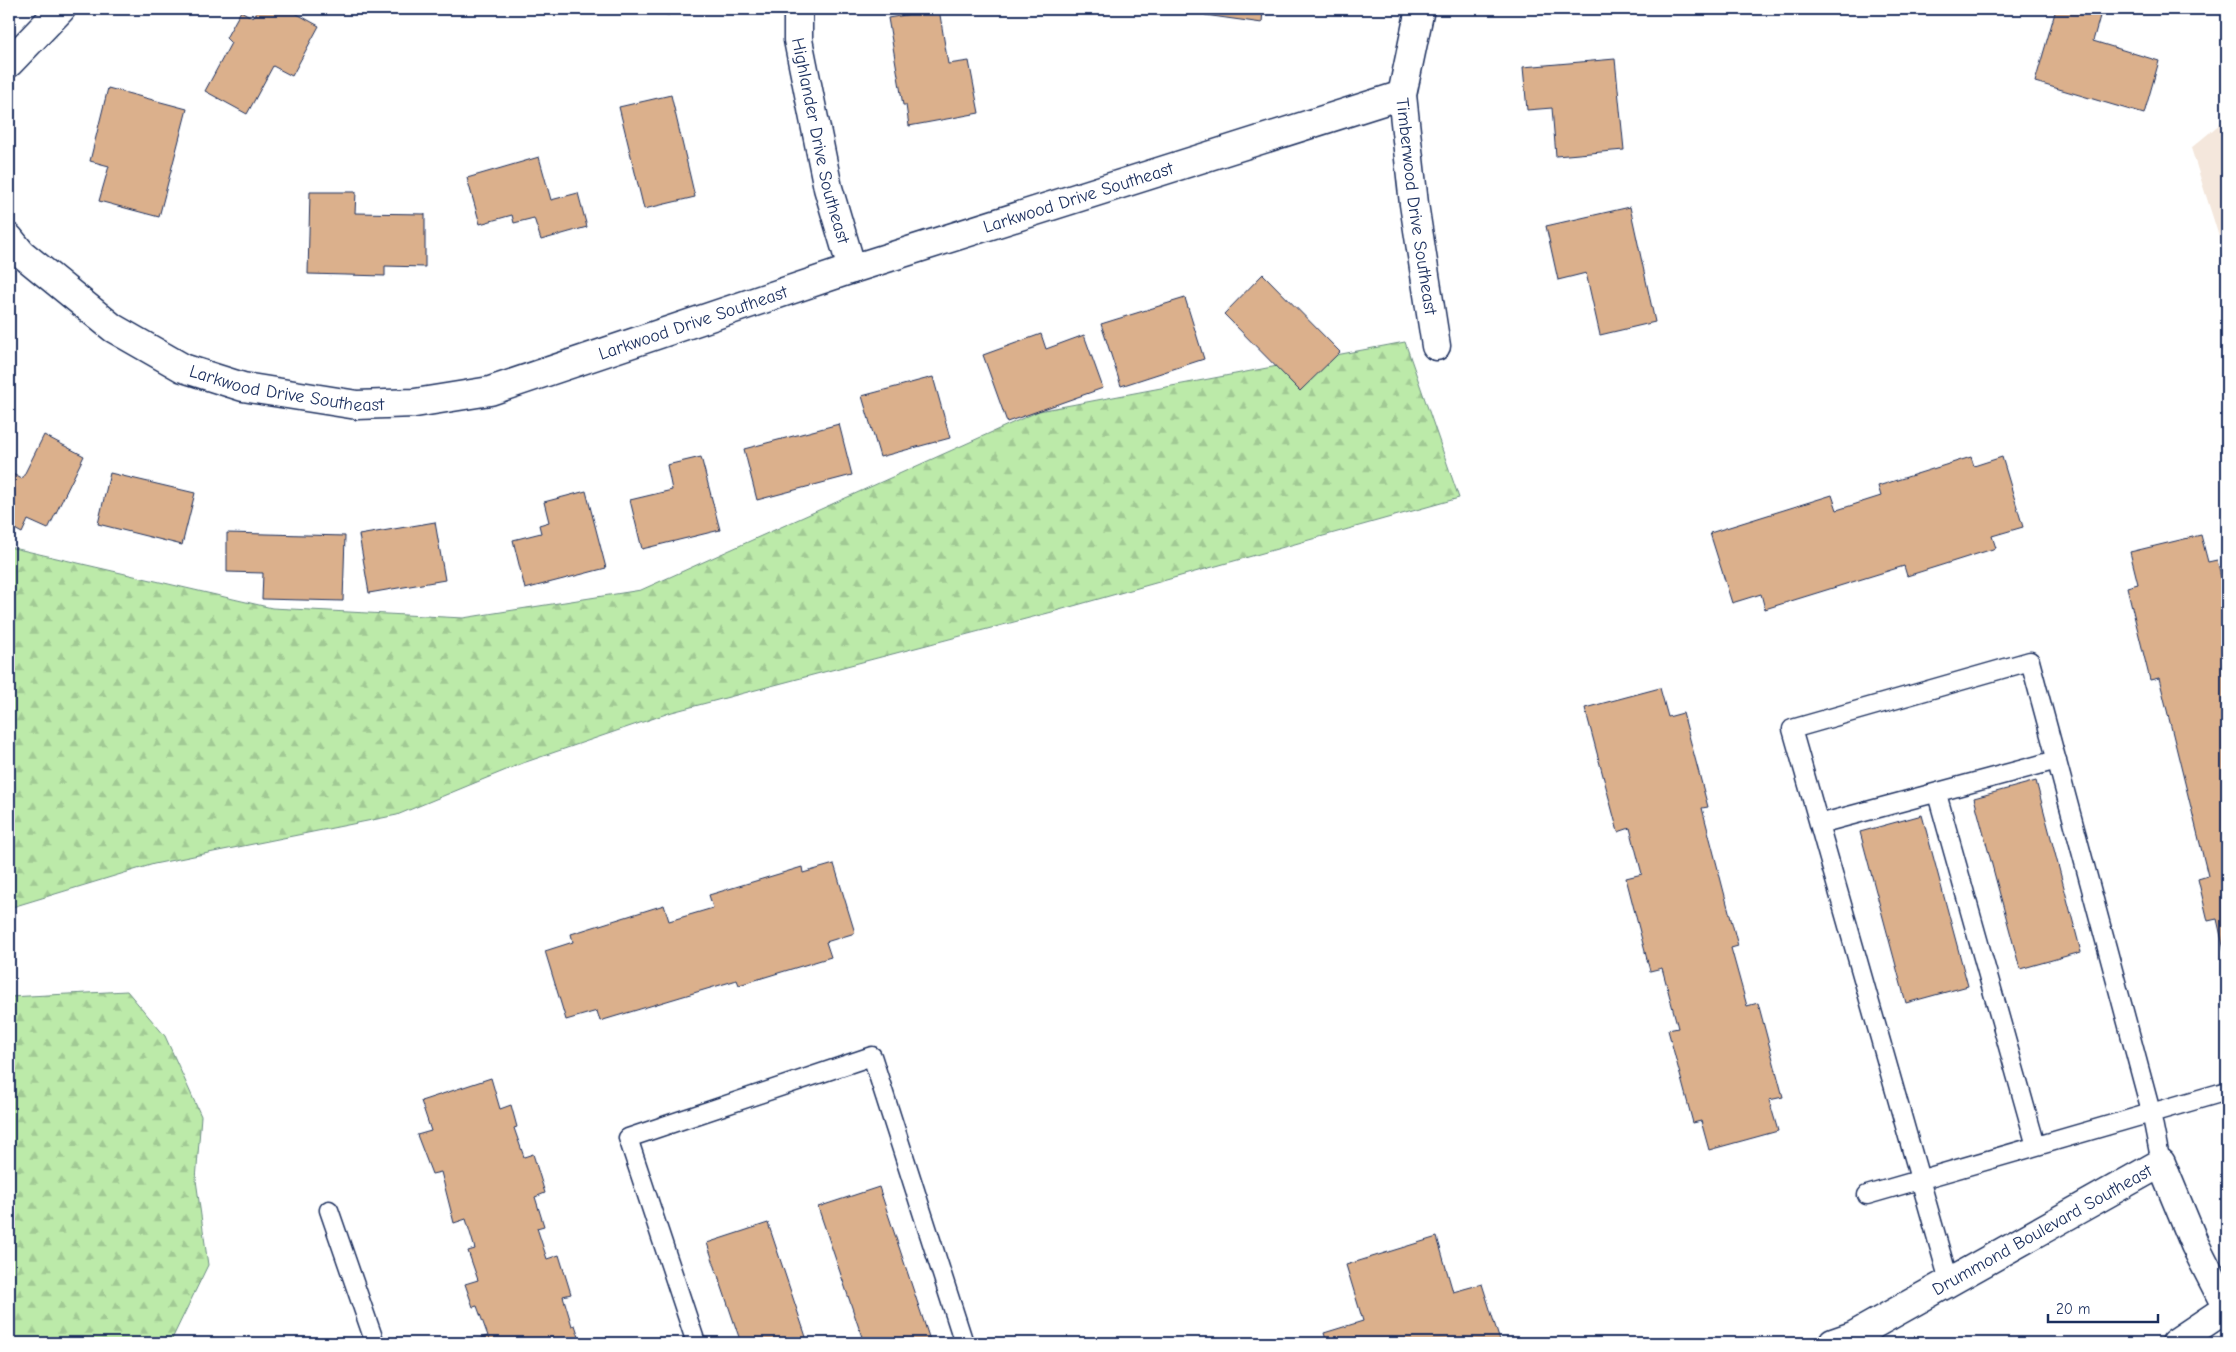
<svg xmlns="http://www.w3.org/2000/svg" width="2236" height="1352" font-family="'Comic Neue',sans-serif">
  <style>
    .built { fill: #f4e7dc }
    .forest { fill: url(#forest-firs); stroke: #6c8c84 }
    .building { fill: #dbb08c; stroke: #1b2f5e }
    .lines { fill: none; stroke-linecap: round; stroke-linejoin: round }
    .lane-casing { stroke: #1b2f5e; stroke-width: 21 }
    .street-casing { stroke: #1b2f5e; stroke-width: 31 }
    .secondary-casing { stroke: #1b2f5e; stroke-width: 31 }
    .lane { stroke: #fff; stroke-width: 18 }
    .street { stroke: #fff; stroke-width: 28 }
    .secondary { stroke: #fff; stroke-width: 28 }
    .labels { text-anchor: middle; stroke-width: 4; stroke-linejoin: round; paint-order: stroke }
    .street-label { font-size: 18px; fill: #1b2f5e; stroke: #fff }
  </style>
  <defs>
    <pattern id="forest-firs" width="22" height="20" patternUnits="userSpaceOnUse" patternTransform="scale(1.25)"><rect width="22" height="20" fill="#bceaa9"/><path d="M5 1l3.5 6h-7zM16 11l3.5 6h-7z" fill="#a1c994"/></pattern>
  </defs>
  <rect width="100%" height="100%" fill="#fff"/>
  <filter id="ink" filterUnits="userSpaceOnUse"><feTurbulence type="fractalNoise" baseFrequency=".02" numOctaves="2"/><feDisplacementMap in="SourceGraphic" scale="10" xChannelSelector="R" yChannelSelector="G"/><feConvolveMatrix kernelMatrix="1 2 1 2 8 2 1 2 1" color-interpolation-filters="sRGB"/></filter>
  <g filter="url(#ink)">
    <path class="built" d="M2227,118V262L2191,148Z"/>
    <path class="forest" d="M1405,342L1459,498L1052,612L672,712L523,763L397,815L154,864L9,908V547L272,608L463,618L641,590L1039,411Z
      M127,991L165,1036L201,1116L196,1180L208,1265L170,1343H9V997Z"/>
    <path class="building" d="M258,9H288L319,26L292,76L273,66L247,114L205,91L231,43L226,38L241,11L253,18Z
      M622,9H670L669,15Z
      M939,9L948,64L969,61L979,113L909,126L906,105H903L888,18Z
      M1206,9H1263L1262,23L1205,15Z
      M2056,9H2102L2093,41L2159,61L2144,114L2035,82Z
      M1615,59L1624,150L1556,156L1552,108L1527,110L1523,67Z
      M108,88L187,109L159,217L99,201L109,166L90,161Z
      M671,95L695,197L644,209L619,107Z
      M539,157L551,200L578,193L587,227L541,240L534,218L514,223L512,215L480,224L467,178Z
      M310,192H356L355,213L425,214V267L385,266V276L308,274Z
      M1630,207L1655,322L1600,335L1586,273L1558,280L1546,226Z
      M1263,274L1340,352L1300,391L1224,314Z
      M1185,298L1204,359L1121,386L1101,324Z
      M1041,334L1046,349L1084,335L1103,388L1007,422L983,355Z
      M933,377L950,438L880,457L862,396Z
      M839,424L852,475L757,500L744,449Z
      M44,435L84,456L48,529L28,520L22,533L9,526V472L22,479Z
      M701,457L720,530L642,549L630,500L672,490L667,465Z
      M1971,457L1974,466L2002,457L2023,527L1992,536L1996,548L1907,576L1904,566L1765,609L1761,594L1732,603L1710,533L1832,495L1837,510L1881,496L1878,486Z
      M110,473L195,493L182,545L98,524Z
      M586,491L606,568L525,589L513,540L541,533L539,525L549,522L544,502Z
      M435,522L445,580L369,593L359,535Z
      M227,533L345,536L343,601L262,599L263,573L227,572Z
      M2201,535L2208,562L2217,560L2227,604V963L2217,919L2208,921L2198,879L2208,876L2159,678L2150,680L2127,587L2138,584L2130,552Z
      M1660,688L1668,717L1683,713L1708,807L1702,808L1738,946L1731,948L1747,1006L1758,1003L1783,1097L1769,1100L1778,1131L1709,1150L1701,1121L1693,1123L1668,1030L1678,1028L1662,968L1650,971L1626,878L1642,874L1630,828L1618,832L1585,708Z
      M2036,781L2081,952L2020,969L1974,798Z
      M1922,815L1968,986L1906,1003L1860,832Z
      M834,864L855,933L826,942L831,957L739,985L737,980L600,1021L597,1011L566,1020L545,951L573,942L571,934L664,905L669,921L713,908L709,895L802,867L803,873Z
      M491,1078L500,1109L511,1105L517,1127L514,1128L524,1157L533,1154L545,1193L535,1197L544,1226L537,1228L547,1259L559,1255L571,1294L563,1296L572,1326L575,1325L581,1343H483L481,1338L488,1336L477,1306L473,1307L465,1284L478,1280L468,1251L475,1249L466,1219L454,1223L441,1172L432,1174L417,1135L431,1131L421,1101Z
      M879,1187L931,1343H864L818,1207Z
      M768,1223L808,1343H741L707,1243Z
      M1437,1237L1453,1292L1482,1284L1500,1341L1492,1343H1327L1324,1333L1363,1321L1346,1265Z"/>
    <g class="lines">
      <g class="lane-casing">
        <path id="lane" d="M1937,794L2036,1146
          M1819,824L2057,760
          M1867,1195L2227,1091
          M329,1210L375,1343
          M1949,1281L1792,729L2030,661L2151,1112L2161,1163
          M696,1343L628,1138L872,1056L964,1343"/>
      </g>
      <g class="street-casing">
        <g id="street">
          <path id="s1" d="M798,9V40L828,188L852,269"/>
          <path id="s2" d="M1420,9L1402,95L1414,204L1436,346"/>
          <path d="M9,63L61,9"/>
          <path id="s3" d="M9,238L21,253L113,328L183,368L243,387L357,405L415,403L490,391L852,269L1402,95"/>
          <path id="s4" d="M1833,1343L1853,1336L2161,1163L2195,1245L2227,1308"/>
        </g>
      </g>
      <g class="secondary-casing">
        <path id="secondary" d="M2175,1343L2227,1308"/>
      </g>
      <use href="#lane" class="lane"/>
      <use href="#street" class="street"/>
      <use href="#secondary" class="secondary"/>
    </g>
  </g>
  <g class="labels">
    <g class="street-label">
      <text dy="6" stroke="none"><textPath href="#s1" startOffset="134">Highlander Drive Southeast</textPath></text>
      <text dy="6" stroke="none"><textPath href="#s3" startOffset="1150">Larkwood Drive Southeast</textPath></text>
      <text dy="6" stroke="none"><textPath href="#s2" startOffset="200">Timberwood Drive Southeast</textPath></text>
      <text dy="6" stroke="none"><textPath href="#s3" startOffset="745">Larkwood Drive Southeast</textPath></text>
      <text dy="6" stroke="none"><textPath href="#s3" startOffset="325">Larkwood Drive Southeast</textPath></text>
      <text dy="6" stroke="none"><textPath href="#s4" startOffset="238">Drummond Boulevard Southeast</textPath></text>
    </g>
  </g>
  <rect width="2236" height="1352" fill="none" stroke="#fff" stroke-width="30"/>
  <rect x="15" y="15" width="2206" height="1322" fill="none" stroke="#1b2f5e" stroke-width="2" filter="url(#ink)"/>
  <path d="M2048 1314v8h110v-8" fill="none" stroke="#1b2f5e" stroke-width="2.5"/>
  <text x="2056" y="1314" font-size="15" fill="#1b2f5e" stroke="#ffffff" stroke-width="4" paint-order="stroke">20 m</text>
</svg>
